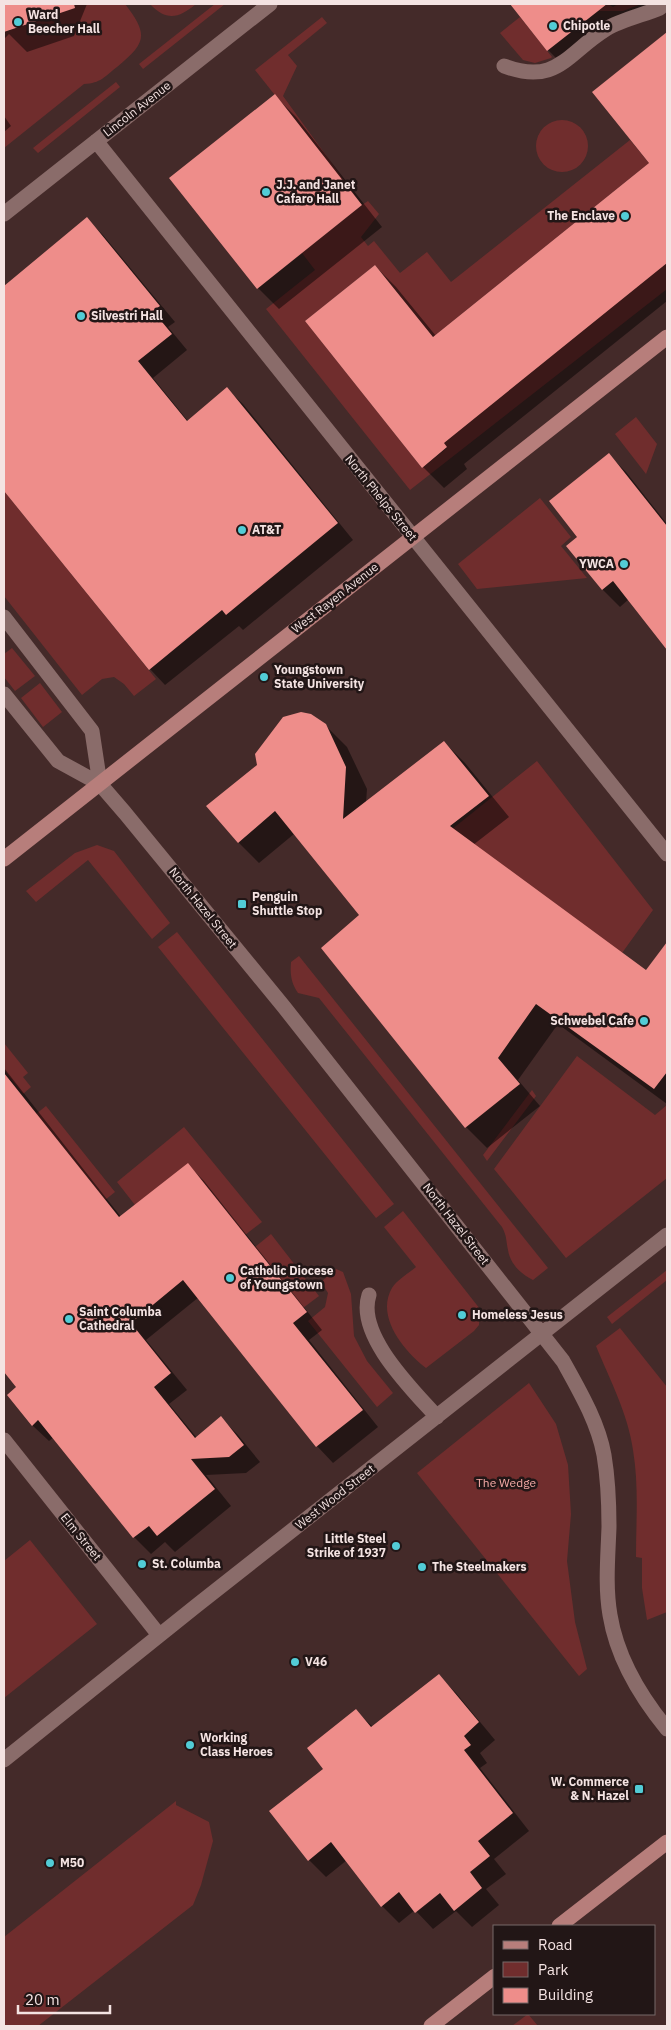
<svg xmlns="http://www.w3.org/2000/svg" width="671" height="2030" font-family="'IBM Plex Sans',sans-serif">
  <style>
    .green { fill: #702d2d }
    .shadow { fill: #0007 }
    .building { fill: #ee8d8a }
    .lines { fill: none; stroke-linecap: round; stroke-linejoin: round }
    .minor { stroke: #8a6c6a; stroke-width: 15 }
    .major { stroke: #b77e7b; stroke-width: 15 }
    .poi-dot { fill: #52ccd6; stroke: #221616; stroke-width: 2 }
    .labels { text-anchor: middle; stroke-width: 5; stroke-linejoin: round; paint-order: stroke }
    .poi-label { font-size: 12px; font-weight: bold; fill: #f4e3e2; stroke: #221616; text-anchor: start }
    .street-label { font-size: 12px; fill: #f4e3e2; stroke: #221616 }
    .park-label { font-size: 12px; fill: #f6aba7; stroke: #221616 }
  </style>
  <rect width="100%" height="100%" fill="#442a29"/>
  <path class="green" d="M58,4H125C149,35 146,43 117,67C104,77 101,83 84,84L4,148V29L5,32L53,15Z
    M150,4H196C179,18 167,22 150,4Z
    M215,4H225L143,69L139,64Z
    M608,4L613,7L618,4H641L623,11H598Z
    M322,17L327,23L288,55L297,66L283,96L362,205L368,201L379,214L361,237L368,246L374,241L400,273L427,252L451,282L630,140L649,163L433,337L375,265L305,321L422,468L447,448L444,443L667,263V289L410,490L266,309L315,270L302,253L362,205L255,70Z
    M520,17L552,57L551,58L535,63L523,60L500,33Z
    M116,82L120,87L38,153L33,148Z
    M536 146a26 26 0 1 1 52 0a26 26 0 1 1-52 0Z
    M636,417L657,444L646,474L615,434Z
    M4,491L156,679L134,696L124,684L114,677L102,679L82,695L4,596Z
    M540,498L571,537L561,546L587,578L477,589L458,564Z
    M12,648L35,676L15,691L4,677V654Z
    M40,683L62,712L43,727L21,698Z
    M537,761L653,910L622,953L451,830Z
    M97,845L114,851L170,923L152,939L88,860L36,902L26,891L75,853Z
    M177,932L394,1204L376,1218L158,947Z
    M299,956L548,1268L533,1280C522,1275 510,1264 508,1250C506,1241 507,1236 502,1227L319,998L298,993C291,983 290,974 291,962Z
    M4,1043L28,1073L23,1077L31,1087L23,1094L4,1070Z
    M577,1056L655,1115L667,1105V1178L566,1258L494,1169Z
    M532,1090L536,1096L487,1161L483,1155Z
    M46,1106L115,1192L105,1200L36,1114Z
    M184,1127L262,1222L245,1235L135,1205L117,1182Z
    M403,1211L480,1309L479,1325L474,1331L426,1368C405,1352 375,1317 392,1288C397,1280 409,1273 416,1267L384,1227Z
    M271,1234L319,1296L303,1308L255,1247Z
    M336,1269L343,1272L351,1294L354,1336L367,1361L393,1393L377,1407L308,1321L325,1307L328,1293L321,1282Z
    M667,1270V1280L612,1324L607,1317Z
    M620,1328L667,1387V1612L647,1620L642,1588V1558L636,1557C636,1521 639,1486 633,1450C628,1414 610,1380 596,1346Z
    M529,1383L556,1424L568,1465L571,1514L567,1561L575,1622L587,1669L579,1676L417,1473Z
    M30,1540L97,1624L4,1698V1561Z
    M176,1801V1805L209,1822L213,1841L201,1885L193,1905L38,2026H4V1937Z
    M528,2014L538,2026H512Z"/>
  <path class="shadow" d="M4,4H87L74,36L27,52L9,34L4,39Z
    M512,4H647L649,7L625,18L564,66L548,50Z
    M661,38L667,45V301L464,464L467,469L444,488L423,467L375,266L396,287L436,336L650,163Z
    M275,96L296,117L382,227L279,309L258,288L171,179Z
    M4,116L11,126L4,132Z
    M87,219L103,235L175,322L168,327L187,350L153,378L188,421L227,389L243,404L353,540L243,630L239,626L165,685L150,669L4,489V288Z
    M609,455L626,472L667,524V648L629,599L620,607L603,590L568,546L579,537Z
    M325,725L347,747L367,789L366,803L444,742L465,763L509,817L473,845L646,972L661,952L667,950V1104L558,1024L518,1080L540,1106L487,1148L466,1127L361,916L294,834L259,863L238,842Z
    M4,1068L121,1217L188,1165L204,1181L322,1330L309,1340L378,1427L333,1463L317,1446L199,1297L146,1340L187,1390L169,1404L197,1438L221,1418L238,1435L260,1462L246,1473L206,1475L231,1506L175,1552L165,1542L151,1554L134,1537L54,1437L49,1441L32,1425L18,1388L4,1370Z
    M439,1676L456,1693L495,1740L480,1753L487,1763L480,1768L529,1831L494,1859L506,1874L486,1889L499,1905L472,1927L456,1911L433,1929L415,1910L399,1923L382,1906L347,1860L326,1877L309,1860L325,1769L356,1711L373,1727Z"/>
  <path class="building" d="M4,4H74L75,8L4,32Z
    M510,4H607L547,51Z
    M667,32V263L444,443L447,447L422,468L305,321L375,265L433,337L649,163L592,92Z
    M275,94L362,205L257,289L169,178Z
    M87,217L160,306L153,311L172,334L138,361L187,421L227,387L338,523L226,615L222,610L149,670L4,491V286Z
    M609,453L667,526V650L613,581L602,590L566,546L577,537L549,501Z
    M301,712L311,714L326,724L346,767L343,819L444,741L489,796L450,826L646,970L667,942V1072L654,1089L536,1004L498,1058L520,1084L465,1128L321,948L359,915L275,811L238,843L206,806L257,765L255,754L283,717Z
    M4,1073L119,1217L188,1163L307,1312L293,1323L363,1410L316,1447L183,1280L131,1323L171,1373L154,1387L195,1438L221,1416L244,1445L229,1457L191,1459L215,1489L157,1536L149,1526L133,1538L38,1420L32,1426L7,1395L16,1387L4,1372Z
    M439,1674L479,1722L464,1736L471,1745L464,1750L513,1813L478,1841L490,1856L470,1872L482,1888L454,1911L440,1893L415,1913L399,1892L381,1907L331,1842L308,1861L269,1811L323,1769L307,1748L356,1709L371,1727Z"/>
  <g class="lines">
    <path class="minor" d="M504,66C557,86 567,53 606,29C621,20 643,15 660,8
      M96,141L667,854
      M4,214L270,4
      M4,617L92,731L100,784
      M4,694L58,761L100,784L125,813L284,1007L563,1361C579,1390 598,1422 604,1455C608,1479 609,1503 609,1527C608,1556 605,1586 610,1615C617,1658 640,1696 667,1729
      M369,1295C356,1335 412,1389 437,1417
      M4,1440L159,1635
      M4,1760L196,1606L667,1235"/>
    <path class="major" d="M4,859L667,337
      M559,1926L667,1842
      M431,2026L495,1976"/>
  </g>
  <g class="poi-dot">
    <circle cx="18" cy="22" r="5"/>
    <circle cx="553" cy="26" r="5"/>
    <circle cx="266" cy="192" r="5"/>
    <circle cx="625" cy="216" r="5"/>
    <circle cx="81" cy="316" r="5"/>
    <circle cx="242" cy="530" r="5"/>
    <circle cx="624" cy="564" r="5"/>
    <circle cx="264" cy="677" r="5"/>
    <rect x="237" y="899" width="10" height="10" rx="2.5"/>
    <circle cx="644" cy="1021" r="5"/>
    <circle cx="230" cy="1278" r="5"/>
    <circle cx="462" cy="1315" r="5"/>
    <circle cx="69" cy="1319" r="5"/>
    <circle cx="396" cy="1546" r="5"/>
    <circle cx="142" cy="1564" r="5"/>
    <circle cx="422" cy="1567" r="5"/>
    <circle cx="295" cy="1662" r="5"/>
    <circle cx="190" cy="1745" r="5"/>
    <rect x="634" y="1784" width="10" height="10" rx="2.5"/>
    <circle cx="50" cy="1863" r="5"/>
  </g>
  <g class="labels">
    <g class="poi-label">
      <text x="28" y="19">Ward<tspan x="28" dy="14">Beecher Hall</tspan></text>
      <text x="563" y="30">Chipotle</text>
      <text x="276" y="189">J.J. and Janet<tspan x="276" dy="14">Cafaro Hall</tspan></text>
      <text x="615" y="220" text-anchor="end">The Enclave</text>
      <text x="91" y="320">Silvestri Hall</text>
      <text x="252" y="534">AT&amp;T</text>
      <text x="614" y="568" text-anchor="end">YWCA</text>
      <text x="274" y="674">Youngstown<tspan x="274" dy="14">State University</tspan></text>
      <text x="252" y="901">Penguin<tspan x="252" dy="14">Shuttle Stop</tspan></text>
      <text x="634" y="1025" text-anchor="end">Schwebel Cafe</text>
      <text x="240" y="1275">Catholic Diocese<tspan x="240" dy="14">of Youngstown</tspan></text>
      <text x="79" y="1316">Saint Columba<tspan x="79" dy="14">Cathedral</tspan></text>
      <text x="472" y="1319">Homeless Jesus</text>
      <text x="386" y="1543" text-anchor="end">Little Steel<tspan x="386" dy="14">Strike of 1937</tspan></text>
      <text x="152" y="1568">St. Columba</text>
      <text x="432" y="1571">The Steelmakers</text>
      <text x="305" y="1666">V46</text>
      <text x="200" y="1742">Working<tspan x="200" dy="14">Class Heroes</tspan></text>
      <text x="629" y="1786" text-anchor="end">W. Commerce<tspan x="629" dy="14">&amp; N. Hazel</tspan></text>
      <text x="60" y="1867">M50</text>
    </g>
    <g class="street-label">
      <text transform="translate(137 109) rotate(-38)" y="4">Lincoln Avenue</text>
      <text transform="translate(381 498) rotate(51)" y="4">North Phelps Street</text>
      <text transform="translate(335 598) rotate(-38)" y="4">West Rayen Avenue</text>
      <text transform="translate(203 908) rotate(51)" y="4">North Hazel Street</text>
      <text transform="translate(456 1224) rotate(52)" y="4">North Hazel Street</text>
      <text transform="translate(335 1497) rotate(-38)" y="4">West Wood Street</text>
      <text transform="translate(81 1537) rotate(51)" y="4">Elm Street</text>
    </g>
    <g class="park-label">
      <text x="506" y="1487">The Wedge</text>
    </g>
  </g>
  <rect width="671" height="2030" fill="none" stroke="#f4e3e2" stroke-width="10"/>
  <rect x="493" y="1925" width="162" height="90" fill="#221616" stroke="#766868"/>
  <rect x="503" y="1941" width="25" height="8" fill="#b77e7b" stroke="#766868"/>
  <text x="538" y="1950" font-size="15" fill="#f4e3e2">Road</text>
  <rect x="503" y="1962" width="25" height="15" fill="#702d2d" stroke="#766868"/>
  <text x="538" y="1975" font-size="15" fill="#f4e3e2">Park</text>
  <rect x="503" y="1988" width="25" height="15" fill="#ee8d8a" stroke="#766868"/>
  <text x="538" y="2000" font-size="15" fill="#f4e3e2">Building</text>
  <path d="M18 2005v8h92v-8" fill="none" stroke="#f4e3e2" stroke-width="2.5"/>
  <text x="25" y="2005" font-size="15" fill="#f4e3e2" stroke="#221616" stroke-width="4" paint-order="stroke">20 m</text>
</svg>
